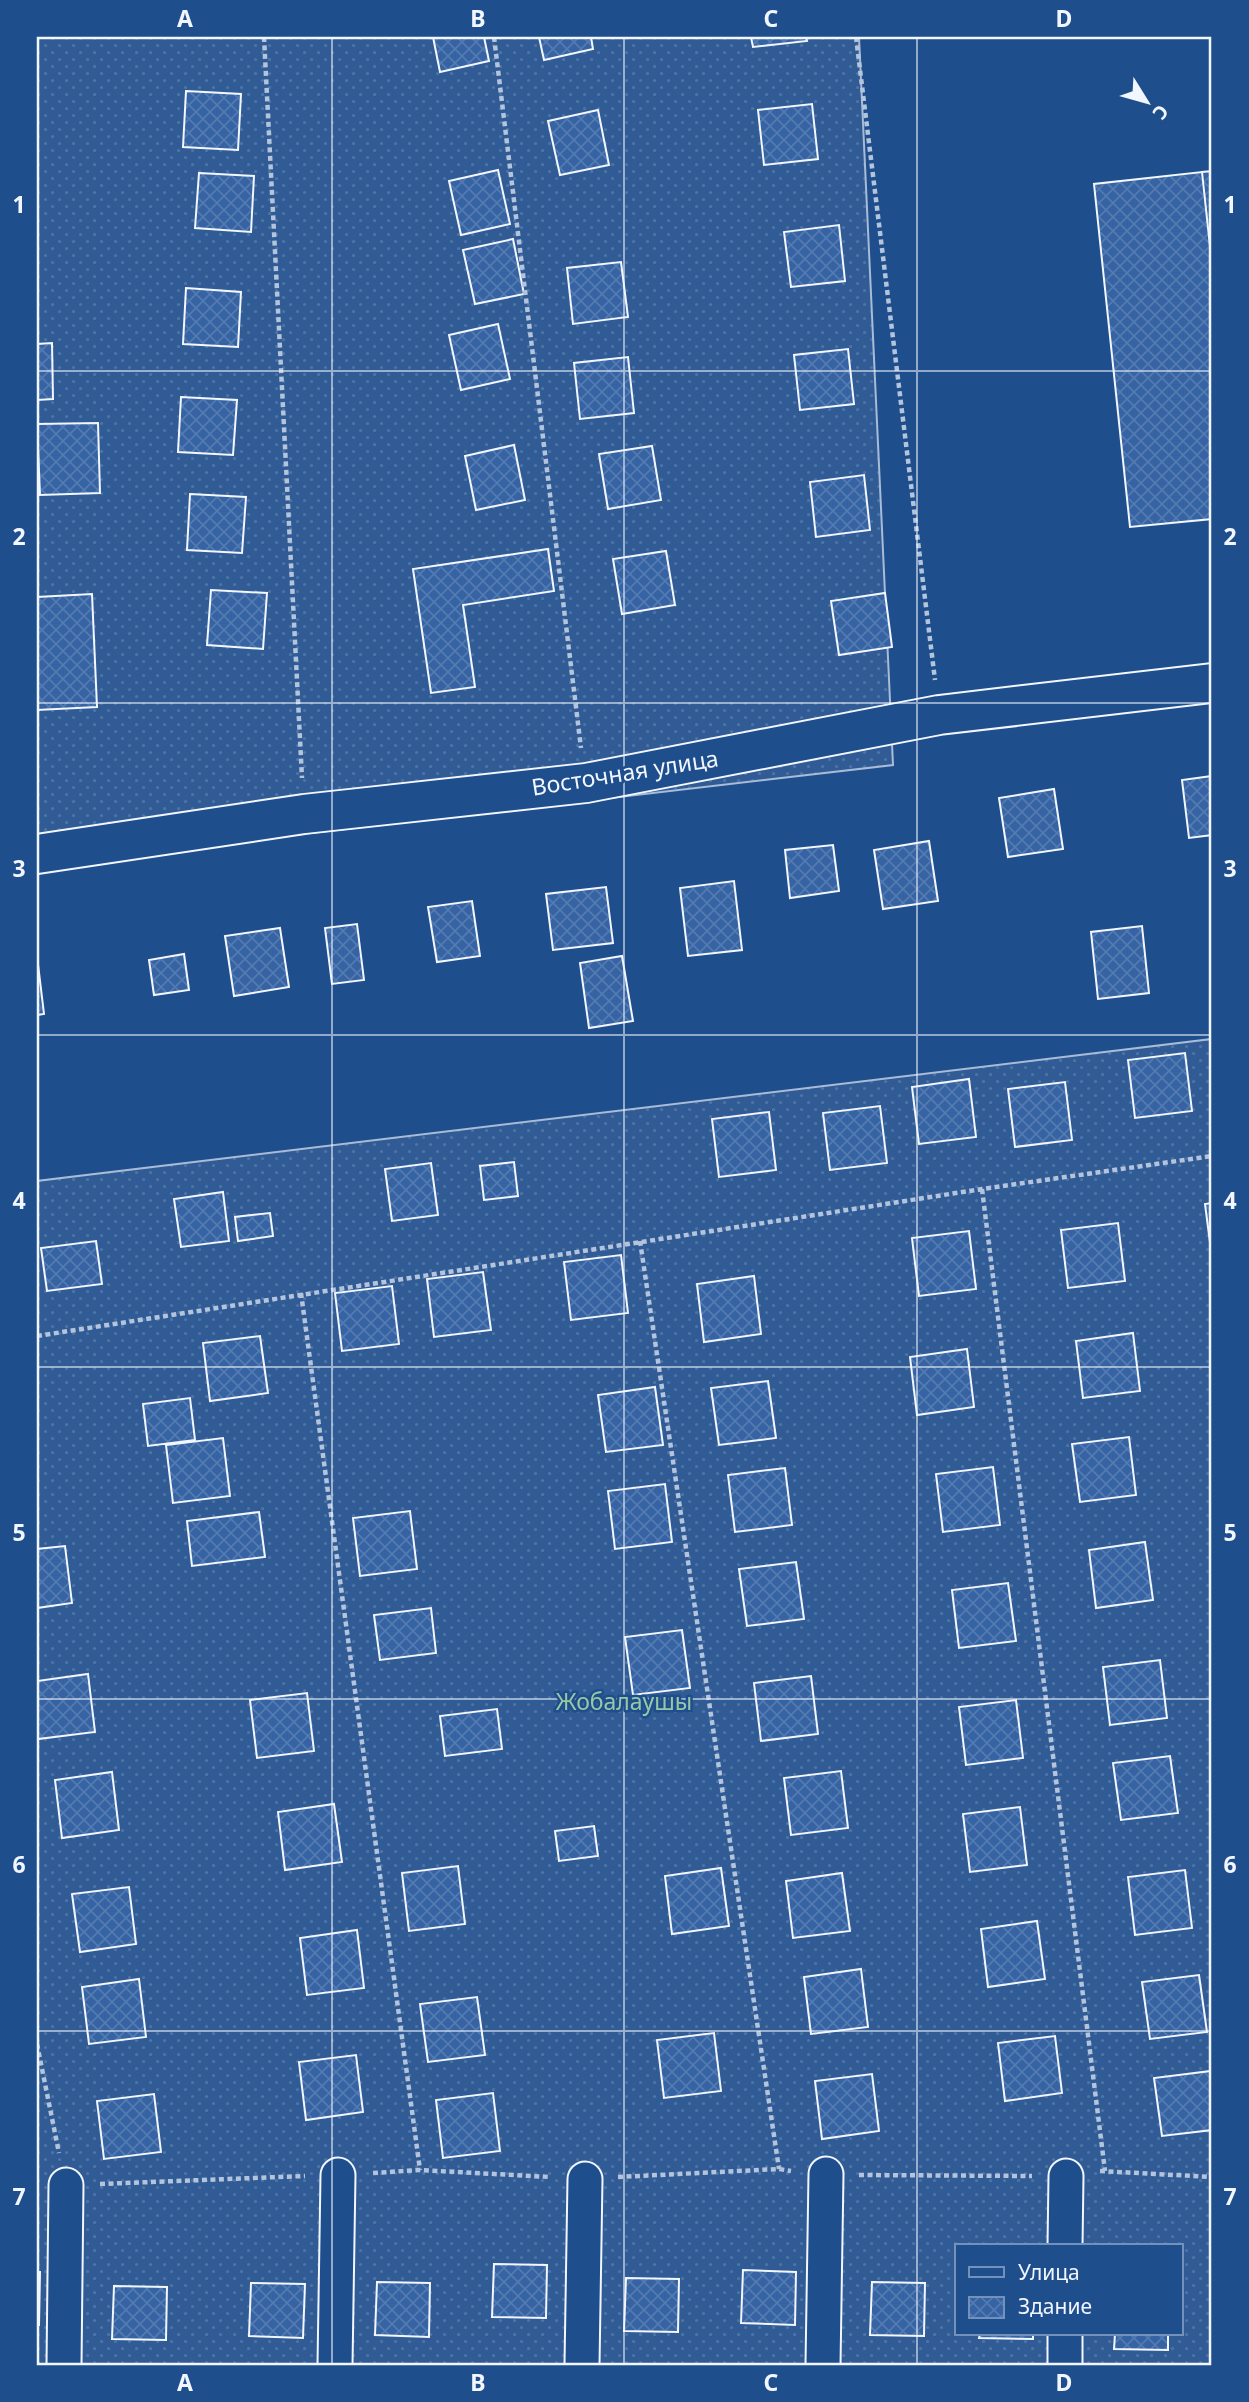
<svg xmlns="http://www.w3.org/2000/svg" width="1249" height="2402" font-family="'Noto Sans',sans-serif">
  <style>
    .garden { fill: url(#garden-dots); stroke: #a8bbd7; stroke-width: 2; fill-rule: evenodd }
    .building { fill: url(#building-cross-hatch); stroke: #f2f6ff; stroke-width: 2 }
    .lines { fill: none; stroke-linecap: round; stroke-linejoin: round }
    .street-casing { stroke: #f2f6ff; stroke-width: 37 }
    .secondary-casing { stroke: #f2f6ff; stroke-width: 42 }
    .path { stroke: #b3c4dc; stroke-width: 4.5; stroke-dasharray: 5 3.5; stroke-linecap: butt }
    .street { stroke: #1f4e8c; stroke-width: 33 }
    .secondary { stroke: #1f4e8c; stroke-width: 38 }
    .grid { fill: none; stroke: #f2f6ff; stroke-width: 2; stroke-opacity: 0.55 }
    .labels { text-anchor: middle; stroke-width: 5; stroke-linejoin: round; paint-order: stroke }
    .street-label { font-size: 23px; fill: #f2f6ff; stroke: #1f4e8c }
    .park-label { font-size: 23px; fill: #97c8a6; stroke: #1f4e8c }
    .neatline { fill: none; stroke: #f2f6ff; stroke-width: 2.5 }
    .grid-label { font-size: 23px; text-anchor: middle; font-weight: bold; fill: #f2f6ff }
  </style>
  <defs>
    <pattern id="garden-dots" width="8" height="8" patternUnits="userSpaceOnUse" patternTransform="scale(1.75)"><rect width="8" height="8" fill="#305b95"/><path d="M2 2h.1M6 6h.1" fill="none" stroke="#4e73a5" stroke-width="1.8" stroke-linecap="round"/></pattern>
    <pattern id="building-cross-hatch" width="8" height="8" patternUnits="userSpaceOnUse" patternTransform="scale(1.75)"><rect width="8" height="8" fill="#3563a3"/><path d="M0 0l8 8M0 8l8-8" fill="none" stroke="#537ab1"/></pattern>
  </defs>
  <rect width="100%" height="100%" fill="#1f4e8c"/>
  <path class="garden" d="M37,37H859L893,765L37,865Z
    M1212,1039V2365H37V1181ZM957,2246H1181V2334H957Z"/>
  <path class="building" d="M433,37H484L489,61L440,72Z
    M539,37H591L593,49L544,60Z
    M751,37H806L807,41L753,47Z
    M186,91L241,94L238,150L183,147Z
    M812,104L818,159L764,165L758,110Z
    M598,110L609,165L560,175L548,121Z
    M498,170L510,224L461,235L449,181Z
    M1212,171V265L1202,172Z
    M1202,172L1212,265V519L1130,527L1094,184Z
    M199,173L254,176L251,232L195,228Z
    M839,225L845,281L791,287L784,232Z
    M513,239L524,294L475,304L463,250Z
    M621,262L628,317L573,324L567,268Z
    M186,288L241,292L238,347L183,344Z
    M498,324L510,379L461,390L449,335Z
    M52,343L53,399L37,400V344Z
    M848,349L854,404L800,410L794,355Z
    M628,357L634,413L580,419L574,363Z
    M181,397L237,400L233,455L178,452Z
    M98,423L100,493L40,495L37,424Z
    M514,445L525,500L476,510L465,456Z
    M652,446L661,500L608,509L599,454Z
    M864,475L870,530L816,537L810,482Z
    M190,494L246,497L242,553L187,550Z
    M548,549L554,591L463,605L475,687L431,693L413,569Z
    M666,551L675,605L622,614L613,559Z
    M211,590L267,593L263,649L207,645Z
    M885,593L892,647L839,655L831,601Z
    M92,594L97,707L37,710V597Z
    M1212,776V835L1189,838L1182,780Z
    M1054,789L1063,849L1008,857L999,798Z
    M929,841L938,901L883,909L874,850Z
    M833,845L839,891L790,898L785,850Z
    M734,881L742,950L688,956L680,888Z
    M606,887L613,943L553,950L546,894Z
    M472,901L480,956L437,962L428,907Z
    M357,924L364,980L332,984L325,928Z
    M1142,926L1149,993L1098,999L1091,932Z
    M280,928L289,987L234,996L225,936Z
    M184,954L189,990L154,995L149,960Z
    M37,956L44,1014L37,1015Z
    M622,956L633,1021L589,1028L580,963Z
    M1185,1053L1192,1111L1135,1118L1128,1060Z
    M969,1079L976,1137L919,1144L912,1087Z
    M1065,1082L1072,1140L1015,1147L1008,1089Z
    M880,1106L887,1163L830,1170L823,1113Z
    M769,1112L776,1170L719,1177L712,1119Z
    M514,1162L518,1196L484,1200L480,1166Z
    M431,1163L438,1215L392,1221L385,1169Z
    M223,1192L229,1241L181,1247L174,1199Z
    M1212,1203V1258L1205,1204Z
    M270,1213L273,1236L238,1241L235,1217Z
    M1118,1223L1125,1281L1068,1288L1061,1230Z
    M969,1231L976,1289L919,1296L912,1238Z
    M96,1241L102,1284L47,1291L41,1248Z
    M621,1255L628,1313L571,1320L564,1262Z
    M483,1272L491,1330L434,1337L427,1279Z
    M754,1276L761,1334L704,1342L697,1284Z
    M392,1286L399,1344L342,1351L335,1293Z
    M1133,1333L1140,1391L1083,1398L1076,1341Z
    M260,1336L268,1393L210,1401L203,1343Z
    M967,1349L974,1407L917,1415L910,1357Z
    M768,1381L776,1438L719,1445L711,1388Z
    M655,1387L663,1445L606,1452L598,1395Z
    M190,1398L195,1440L148,1446L143,1404Z
    M1129,1437L1136,1495L1080,1502L1072,1444Z
    M223,1438L230,1496L173,1503L166,1445Z
    M993,1467L1000,1525L943,1532L936,1474Z
    M785,1468L792,1525L735,1532L728,1475Z
    M665,1484L672,1542L615,1549L608,1491Z
    M410,1511L417,1569L360,1576L353,1518Z
    M259,1512L265,1557L192,1566L187,1521Z
    M1145,1542L1153,1600L1096,1608L1089,1550Z
    M65,1546L72,1603L37,1608V1549Z
    M796,1562L804,1619L747,1626L739,1569Z
    M1008,1583L1016,1641L959,1648L952,1590Z
    M431,1608L436,1653L380,1660L374,1615Z
    M682,1630L690,1688L633,1695L625,1637Z
    M1160,1660L1167,1718L1110,1725L1103,1667Z
    M88,1674L95,1732L38,1739L37,1681Z
    M811,1676L818,1734L761,1741L754,1683Z
    M307,1693L314,1751L257,1758L250,1700Z
    M1016,1700L1023,1758L966,1765L959,1707Z
    M497,1709L502,1749L445,1756L440,1716Z
    M1170,1756L1178,1813L1121,1820L1113,1763Z
    M841,1771L848,1828L791,1835L784,1778Z
    M112,1772L119,1830L62,1838L55,1780Z
    M334,1804L342,1862L285,1870L278,1812Z
    M1020,1807L1027,1865L970,1872L963,1814Z
    M594,1826L598,1856L559,1861L555,1831Z
    M458,1866L465,1924L409,1931L402,1873Z
    M721,1868L729,1926L672,1934L665,1876Z
    M1185,1870L1192,1928L1135,1935L1128,1877Z
    M842,1873L850,1931L793,1938L786,1881Z
    M129,1887L136,1944L80,1952L72,1894Z
    M1037,1921L1045,1979L988,1987L981,1929Z
    M357,1930L364,1988L307,1995L300,1938Z
    M861,1969L868,2027L811,2034L804,1977Z
    M1199,1975L1207,2032L1150,2039L1142,1982Z
    M139,1979L146,2037L89,2044L82,1987Z
    M477,1997L485,2055L428,2062L420,2004Z
    M714,2033L721,2091L664,2098L657,2040Z
    M1055,2036L1062,2093L1005,2101L998,2043Z
    M356,2055L363,2112L306,2120L299,2062Z
    M1211,2071L1212,2130L1162,2136L1154,2078Z
    M872,2074L879,2131L822,2139L815,2081Z
    M493,2093L500,2151L443,2158L436,2100Z
    M154,2094L161,2152L104,2159L97,2101Z
    M494,2264L547,2265L546,2318L492,2317Z
    M743,2270L796,2272L795,2325L741,2323Z
    M37,2272H40L39,2325H37Z
    M626,2278L679,2279L678,2332L624,2331Z
    M377,2282L430,2283L429,2337L375,2335Z
    M872,2282L925,2283L924,2336L870,2335Z
    M251,2283L305,2284L303,2338L249,2336Z
    M114,2286L167,2287L166,2340L112,2339Z
    M980,2334H1033V2339L979,2338Z
    M1115,2334H1168V2350L1114,2349Z"/>
  <g class="lines">
    <g class="street-casing">
      <path id="street" d="M1065,2246L1066,2176
        M64,2365L66,2185
        M335,2365L338,2175
        M582,2365L585,2179
        M823,2365L826,2174
        M1065,2365V2334"/>
    </g>
    <g class="secondary-casing">
      <path id="secondary" d="M37,854L304,814L586,783L939,715L1212,683"/>
    </g>
    <path class="path" d="M264,37L302,778
      M494,37L581,748
      M856,37L935,680
      M982,1189L1105,2171
      M640,1241L779,2169
      M301,1293L420,2170
      M37,1336L982,1189L1212,1156
      M37,2044L59,2153
      M1100,2171L1212,2177
      M373,2173L420,2170L550,2177
      M859,2175L1032,2176
      M618,2177L779,2169L791,2171
      M100,2184L305,2176"/>
    <use href="#street" class="street"/>
    <use href="#secondary" class="secondary"/>
  </g>
  <path class="grid" d="M332,37V2365M624,37V2365M917,37V2365M37,371H1212M37,703H1212M37,1035H1212M37,1367H1212M37,1699H1212M37,2031H1212"/>
  <g class="labels">
    <g class="street-label">
      <text transform="translate(625 773) rotate(-9)" y="8">Восточная улица</text>
    </g>
    <g class="park-label">
      <text x="624" y="1710">Жобалаушы</text>
    </g>
  </g>
  <rect width="1249" height="2402" fill="none" stroke="#1f4e8c" stroke-width="77"/>
  <rect x="955" y="2244" width="228" height="91" fill="#1f4e8c" stroke="#7391ba" stroke-width="2"/>
  <rect x="969" y="2267" width="35" height="10" fill="#1f4e8c" stroke="#7391ba" stroke-width="2"/>
  <text x="1018" y="2280" font-size="21" fill="#f2f6ff">Улица</text>
  <rect x="969" y="2297" width="35" height="21" fill="url(#building-cross-hatch)" stroke="#7391ba" stroke-width="2"/>
  <text x="1018" y="2314" font-size="21" fill="#f2f6ff">Здание</text>
  <g transform="translate(1147 102) rotate(127)" stroke="#1f4e8c" stroke-width="5" paint-order="stroke">
  <path d="M0-5L12 26L0 18L-12 26Z" fill="#f2f6ff"/>
  <text y="-10" font-size="19" font-weight="bold" text-anchor="middle" fill="#f2f6ff">С</text>
  </g>
  <rect x="38" y="38" width="1172" height="2326" class="neatline"/>
  <g class="grid-label">
    <text x="185" y="27">A</text>
    <text x="478" y="27">B</text>
    <text x="771" y="27">C</text>
    <text x="1064" y="27">D</text>
    <text x="19" y="213">1</text>
    <text x="1230" y="213">1</text>
    <text x="19" y="545">2</text>
    <text x="1230" y="545">2</text>
    <text x="19" y="877">3</text>
    <text x="1230" y="877">3</text>
    <text x="19" y="1209">4</text>
    <text x="1230" y="1209">4</text>
    <text x="19" y="1541">5</text>
    <text x="1230" y="1541">5</text>
    <text x="19" y="1873">6</text>
    <text x="1230" y="1873">6</text>
    <text x="19" y="2205">7</text>
    <text x="1230" y="2205">7</text>
    <text x="185" y="2391">A</text>
    <text x="478" y="2391">B</text>
    <text x="771" y="2391">C</text>
    <text x="1064" y="2391">D</text>
  </g>
</svg>
